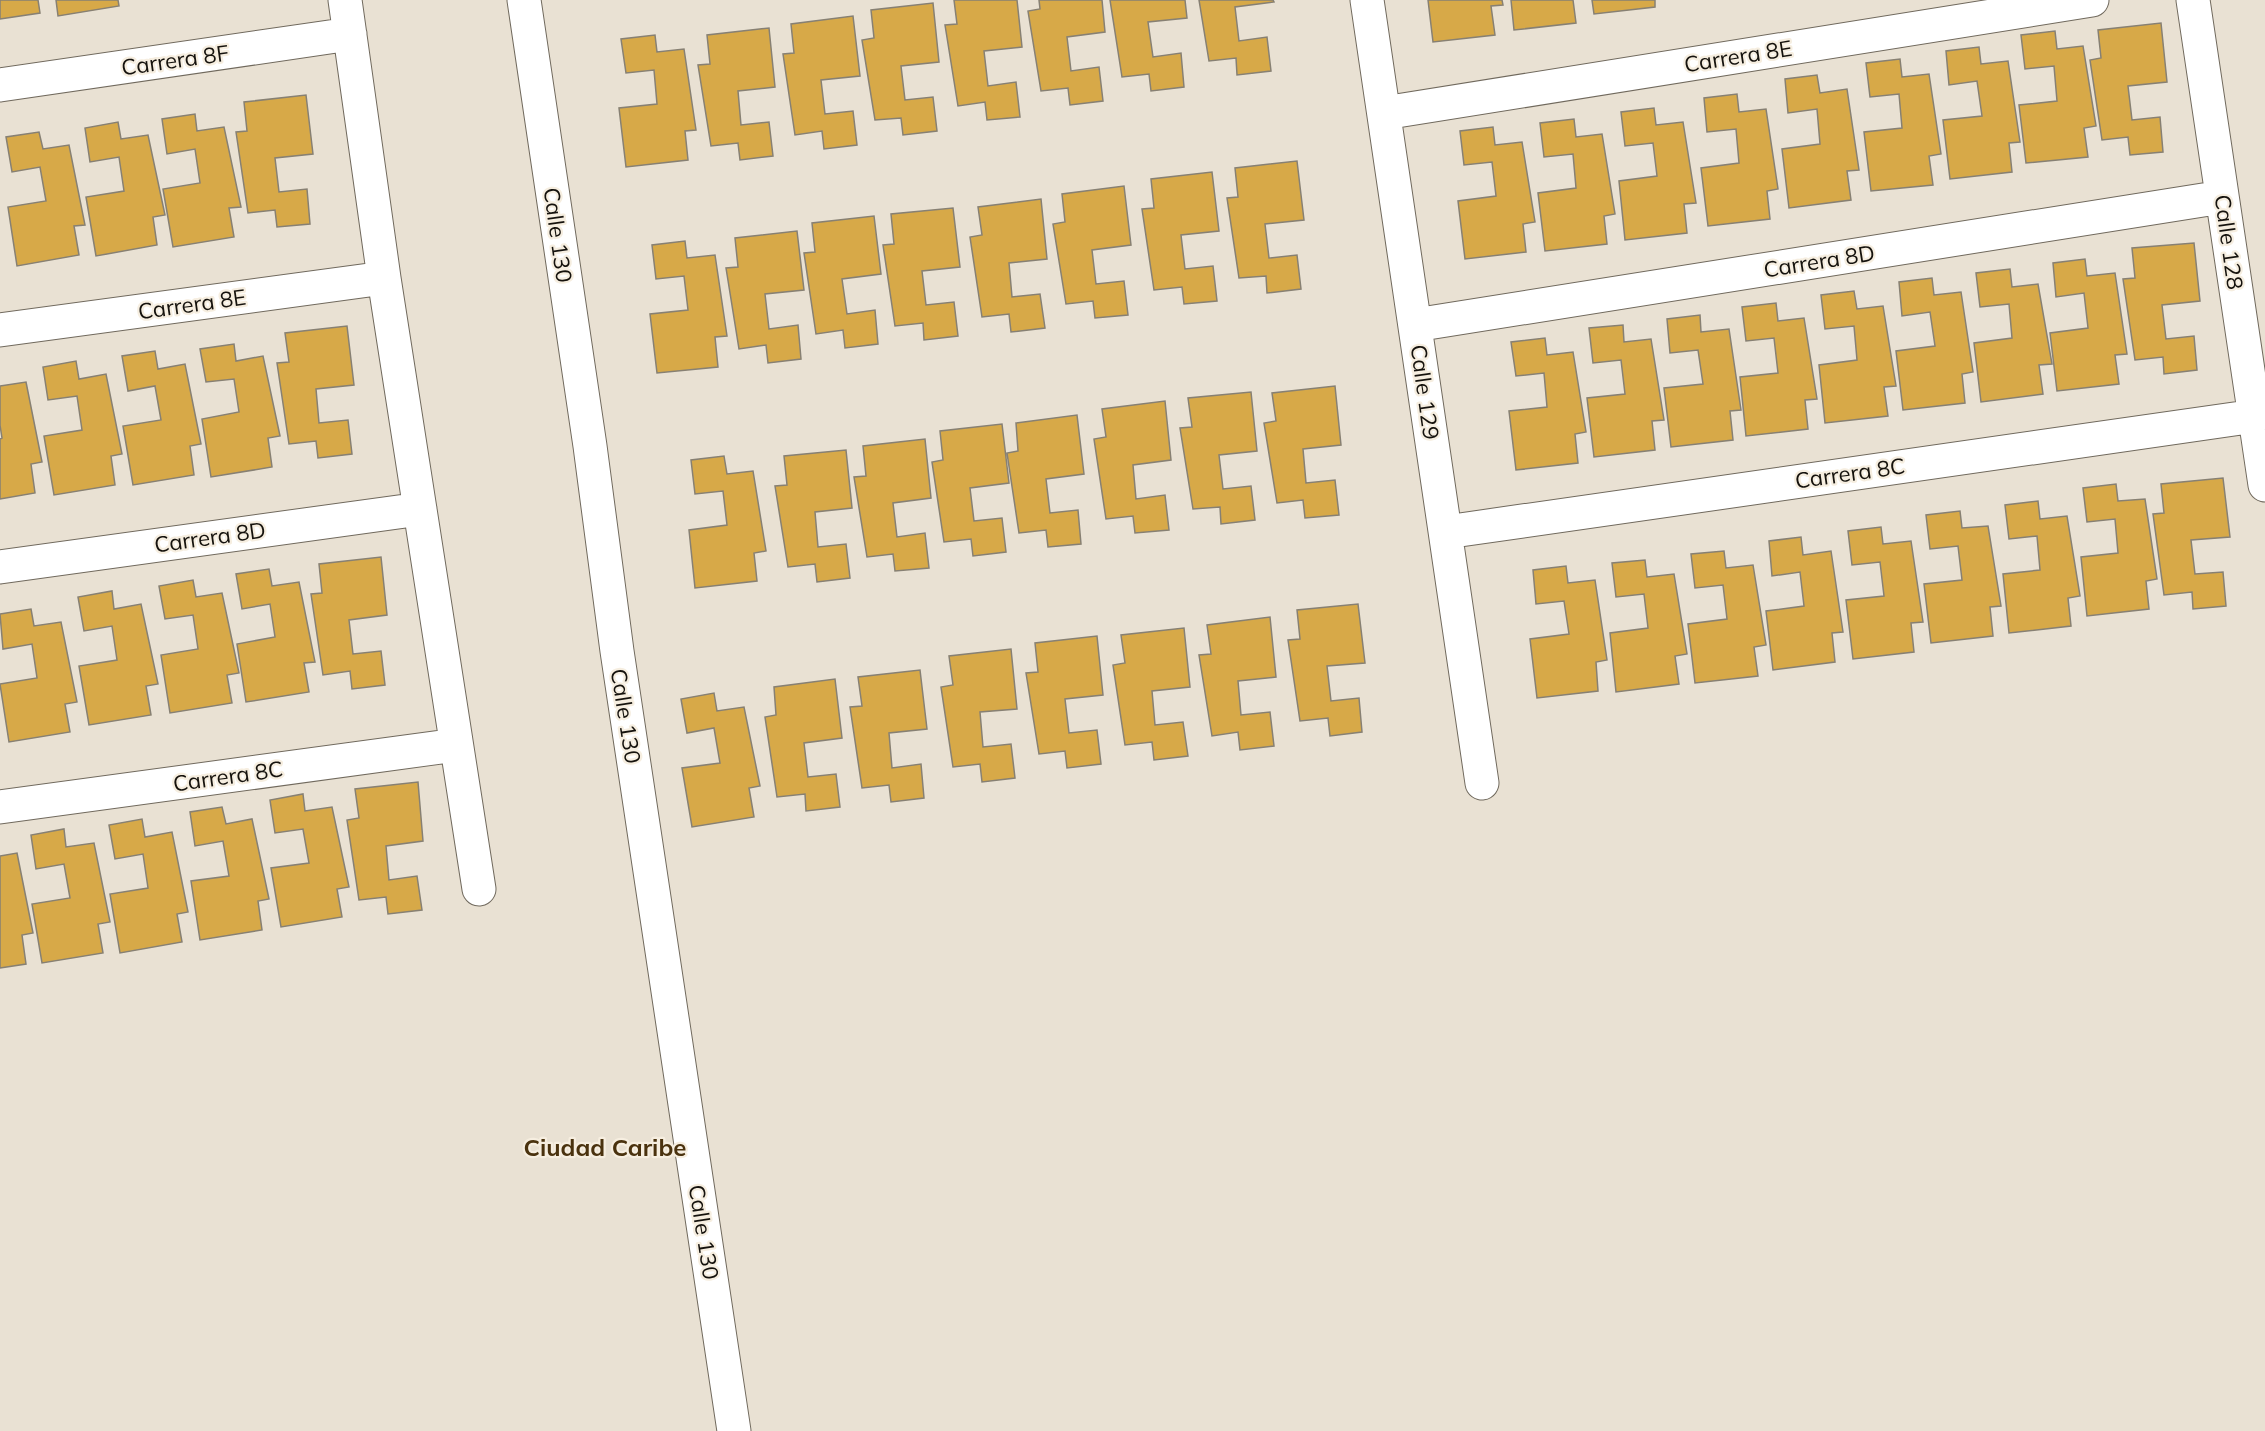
<svg xmlns="http://www.w3.org/2000/svg" width="2265" height="1431" font-family="Mulish,sans-serif">
  <style>
    .building { fill: #d7a948; stroke: #878073; stroke-width: 1.5 }
    .lines { fill: none; stroke-linecap: round; stroke-linejoin: round }
    .street-casing { stroke: #70695d; stroke-width: 35 }
    .street { stroke: #fff; stroke-width: 33 }
    .labels { text-anchor: middle; stroke-width: 4.5; stroke-linejoin: round; paint-order: stroke }
    .street-label { font-size: 22px; fill: #15120d; stroke: #f6eee0 }
    .neighbourhood-label { font-size: 24px; font-weight: bold; fill: #4a320e; stroke: #f6eee0 }
  </style>
  <rect width="100%" height="100%" fill="#e9e1d3"/>
  <path class="building" d="M0,0H38L40,13L0,19Z
    M56,0H118L119,6L58,16Z
    M954,0H1017L1022,47L984,51L988,86L1016,82L1020,117L987,120L985,102L958,106L945,25L957,24Z
    M1039,0H1102L1105,32L1067,37L1071,71L1099,67L1103,101L1070,105L1068,88L1041,91L1028,11L1040,9Z
    M1110,0H1185L1187,18L1148,22L1153,57L1181,53L1184,87L1151,91L1149,74L1122,77Z
    M1199,0H1273L1274,2L1235,7L1239,41L1267,37L1271,71L1237,75L1236,58L1209,61Z
    M1428,0H1502L1503,5L1491,6L1495,35L1433,42Z
    M1511,0H1573L1576,23L1514,30Z
    M1592,0H1655V7L1594,14Z
    M933,3L939,62L901,66L905,100L933,97L937,131L903,135L901,118L875,120L862,40L874,38L871,10Z
    M853,16L860,76L821,80L825,114L853,111L857,145L824,149L822,131L795,135L783,54L794,53L791,24Z
    M2161,23L2167,82L2128,86L2132,120L2160,117L2163,152L2130,155L2128,137L2102,140L2090,60L2101,58L2098,30Z
    M769,28L775,87L738,91L741,125L769,122L773,156L740,160L738,143L711,146L698,65L710,64L707,35Z
    M2055,31L2057,49L2083,46L2096,126L2084,128L2088,157L2026,163L2019,105L2057,101L2054,66L2025,69L2021,35Z
    M655,35L657,52L684,49L696,130L685,131L688,160L626,167L619,108L657,104L654,70L626,73L621,39Z
    M1979,47L1981,64L2008,61L2020,142L2009,143L2012,172L1950,179L1943,120L1982,116L1977,81L1949,85L1946,51Z
    M1900,59L1902,77L1929,74L1941,154L1929,156L1933,185L1871,191L1864,132L1902,128L1899,94L1870,97L1866,63Z
    M1817,75L1820,93L1847,89L1859,170L1847,171L1851,200L1789,208L1782,149L1820,144L1817,109L1788,113L1785,79Z
    M1737,94L1739,112L1766,109L1778,189L1767,191L1770,219L1708,226L1701,168L1739,163L1736,129L1707,132L1704,98Z
    M306,95L313,154L275,158L279,192L307,189L310,224L277,227L275,210L248,213L236,132L247,131L244,102Z
    M1654,108L1656,125L1683,122L1696,203L1684,204L1687,233L1625,240L1619,181L1657,176L1653,143L1625,146L1621,112Z
    M195,114L197,131L224,127L241,207L229,208L234,237L173,247L163,189L200,183L195,149L167,154L162,119Z
    M1574,119L1576,137L1602,134L1615,214L1604,216L1607,244L1545,251L1538,193L1576,188L1573,154L1544,157L1540,123Z
    M118,122L121,139L148,135L165,215L153,217L157,245L96,256L86,197L124,191L119,157L90,162L85,128Z
    M1493,127L1495,145L1522,142L1535,222L1523,224L1526,252L1465,259L1458,201L1496,196L1492,162L1464,165L1460,131Z
    M39,132L43,149L69,145L85,225L74,226L79,255L17,266L8,207L46,201L40,167L12,172L6,137Z
    M1297,161L1304,220L1265,224L1269,258L1297,255L1301,289L1267,293L1266,276L1239,278L1227,198L1238,197L1235,168Z
    M1212,172L1219,231L1181,235L1185,269L1213,266L1217,301L1184,304L1182,287L1154,290L1142,209L1154,208L1151,179Z
    M1124,186L1131,245L1092,250L1096,284L1124,281L1128,315L1095,318L1093,301L1066,304L1053,224L1065,222L1062,194Z
    M1041,199L1047,259L1009,263L1012,297L1040,294L1045,328L1011,332L1009,314L982,317L970,237L982,235L978,207Z
    M953,208L960,267L922,271L926,305L954,302L958,336L924,340L923,323L895,326L883,245L894,244L891,214Z
    M874,216L881,274L842,279L847,314L875,310L878,344L845,348L843,330L816,334L804,253L815,252L812,223Z
    M797,231L804,290L765,294L769,329L798,325L801,359L768,363L766,345L739,349L726,268L738,267L735,238Z
    M685,241L687,258L715,255L727,336L715,337L718,367L657,373L650,314L688,310L684,276L656,279L652,245Z
    M2194,243L2200,301L2162,305L2166,339L2194,336L2197,370L2164,374L2163,357L2135,360L2123,279L2135,278L2132,248Z
    M2085,259L2087,276L2115,273L2127,354L2115,355L2119,384L2057,391L2050,333L2088,328L2084,293L2056,297L2053,263Z
    M2010,269L2012,287L2038,284L2052,364L2039,365L2043,394L1981,402L1974,343L2012,338L2009,304L1980,307L1976,273Z
    M1932,278L1934,295L1961,292L1973,372L1962,374L1965,403L1903,410L1896,351L1935,346L1930,312L1902,316L1899,282Z
    M1854,291L1857,309L1883,306L1896,386L1884,387L1888,416L1825,423L1819,365L1857,360L1854,326L1825,329L1821,295Z
    M1776,303L1778,321L1804,318L1817,399L1805,400L1808,429L1746,436L1740,377L1778,373L1774,338L1746,341L1742,307Z
    M1700,315L1701,332L1729,329L1741,410L1730,411L1733,440L1671,447L1664,388L1703,384L1698,350L1670,353L1667,319Z
    M1623,325L1624,342L1651,339L1664,420L1652,421L1655,450L1594,457L1587,398L1625,394L1621,360L1593,363L1589,328Z
    M347,326L354,385L316,389L319,423L348,420L352,454L318,458L316,441L289,444L277,363L289,362L285,333Z
    M1545,338L1547,355L1573,352L1586,432L1575,434L1578,463L1516,470L1509,411L1547,407L1544,373L1516,376L1511,342Z
    M234,344L236,361L263,356L280,436L268,438L272,467L211,477L202,419L239,412L234,379L206,382L200,349Z
    M155,351L158,369L185,364L201,444L190,446L194,475L133,485L123,426L161,420L155,386L128,391L122,356Z
    M76,361L79,379L106,374L122,454L111,456L115,485L54,495L44,436L82,430L77,396L48,400L43,367Z
    M26,382L42,462L31,464L35,493L0,499V439L2,438L0,425V386Z
    M1335,386L1341,445L1303,449L1306,483L1335,480L1339,515L1305,518L1303,500L1277,503L1264,423L1276,421L1272,393Z
    M1251,392L1257,451L1219,455L1223,489L1251,486L1255,520L1221,524L1220,507L1193,509L1180,428L1192,427L1188,398Z
    M1165,401L1171,460L1133,465L1136,499L1165,495L1169,530L1135,533L1133,516L1106,519L1094,439L1106,437L1102,409Z
    M1077,415L1084,474L1046,479L1050,513L1078,510L1081,544L1048,547L1046,530L1019,533L1007,453L1018,451L1016,423Z
    M1002,424L1009,483L970,488L974,521L1002,518L1006,552L973,556L971,539L944,542L932,462L943,460L940,431Z
    M925,439L931,498L893,503L897,537L925,533L929,568L895,571L893,554L867,557L854,477L866,476L863,446Z
    M846,450L852,508L815,512L818,547L846,544L850,578L817,582L815,564L788,567L775,486L787,485L784,456Z
    M724,456L727,474L753,471L766,551L754,553L757,581L695,588L689,530L727,525L723,491L695,494L691,460Z
    M2223,478L2230,537L2191,540L2195,574L2223,572L2226,606L2193,609L2192,592L2164,595L2153,514L2164,513L2161,484Z
    M2116,484L2118,501L2145,499L2157,579L2146,581L2149,609L2087,616L2081,557L2118,553L2115,519L2087,522L2083,488Z
    M2038,501L2040,519L2067,516L2080,596L2068,598L2071,626L2009,633L2003,574L2040,570L2037,536L2009,539L2005,505Z
    M1960,511L1962,528L1988,526L2001,606L1990,607L1993,636L1931,643L1924,584L1962,580L1958,546L1930,549L1926,515Z
    M1881,527L1883,544L1911,541L1923,622L1911,623L1914,652L1853,659L1846,600L1884,596L1880,562L1852,565L1848,531Z
    M1801,537L1803,555L1831,551L1843,632L1832,633L1835,662L1773,670L1766,611L1804,606L1800,572L1772,576L1769,541Z
    M1724,551L1726,568L1753,565L1766,645L1754,647L1758,676L1695,683L1688,624L1727,619L1723,585L1695,588L1691,554Z
    M381,557L387,615L349,620L353,654L381,651L385,685L352,689L350,671L323,675L311,594L322,593L319,564Z
    M1645,560L1647,577L1674,574L1687,654L1675,656L1679,684L1616,692L1610,633L1648,628L1644,594L1616,597L1612,563Z
    M1566,566L1568,583L1595,580L1607,660L1596,662L1598,691L1537,698L1530,639L1569,634L1564,601L1536,604L1533,570Z
    M269,569L272,586L299,582L315,662L304,663L309,692L246,702L237,644L275,637L270,604L242,609L236,574Z
    M193,580L196,597L222,593L239,673L227,675L232,703L170,713L161,655L198,649L193,615L165,619L159,586Z
    M112,591L114,609L141,604L158,684L146,686L151,715L89,725L79,666L117,660L112,626L84,631L78,597Z
    M1358,604L1365,663L1327,666L1331,701L1359,698L1362,732L1330,736L1328,718L1300,721L1288,640L1300,639L1297,610Z
    M31,609L34,626L61,622L77,702L65,704L70,732L9,742L0,684L37,678L32,644L3,649L0,614Z
    M1270,617L1276,677L1238,681L1241,715L1270,712L1274,746L1240,750L1238,732L1212,736L1199,655L1211,654L1207,625Z
    M1184,628L1190,687L1152,691L1155,725L1183,722L1188,756L1154,760L1152,742L1125,745L1113,665L1125,663L1121,635Z
    M1097,636L1103,695L1065,699L1069,733L1097,730L1101,764L1067,768L1065,751L1039,754L1026,673L1038,672L1035,643Z
    M1011,649L1017,709L980,712L983,747L1011,744L1015,778L982,782L980,764L953,767L941,687L953,685L949,656Z
    M920,670L927,729L889,733L892,768L921,764L924,798L891,802L889,785L862,788L850,707L862,706L858,677Z
    M835,679L842,738L804,743L808,777L836,774L840,807L806,811L805,794L777,797L765,717L776,715L774,687Z
    M714,693L717,711L744,707L760,786L749,788L754,817L692,827L682,768L720,763L714,728L687,733L681,699Z
    M418,782L423,841L386,846L389,880L417,876L422,910L388,914L386,897L359,900L347,820L359,818L355,789Z
    M303,794L305,811L332,807L349,887L337,889L342,917L281,927L271,868L309,863L303,829L275,833L270,800Z
    M222,807L226,824L252,819L269,899L258,901L262,930L200,940L191,881L229,876L223,841L195,846L190,812Z
    M142,819L145,837L172,832L188,912L177,914L182,942L120,953L110,894L148,888L143,854L115,859L109,825Z
    M64,829L66,847L94,843L110,922L98,924L103,953L42,963L32,904L70,898L64,864L36,869L31,835Z
    M17,853L33,933L22,935L26,964L0,968V856Z"/>
  <g class="lines">
    <g class="street-casing">
      <path id="street" d="M345,0L384,278L479,889
        M524,0L590,446L617,651L734,1431
        M1367,0L1482,783
        M2193,0L2265,485
        M0,85L350,34
        M1384,113L2092,0
        M1415,325L2222,197
        M0,330L384,278
        M1446,532L2255,416
        M0,567L420,509
        M0,807L456,745"/>
    </g>
    <use href="#street" class="street"/>
  </g>
  <g class="labels">
    <g class="street-label">
      <text transform="translate(1738 56) rotate(-9)" y="8">Carrera 8E</text>
      <text transform="translate(175 60) rotate(-8)" y="8">Carrera 8F</text>
      <text transform="translate(558 235) rotate(82)" y="8">Calle 130</text>
      <text transform="translate(2229 242) rotate(82)" y="8">Calle 128</text>
      <text transform="translate(1819 261) rotate(-9)" y="8">Carrera 8D</text>
      <text transform="translate(192 304) rotate(-8)" y="8">Carrera 8E</text>
      <text transform="translate(1425 392) rotate(82)" y="8">Calle 129</text>
      <text transform="translate(1850 473) rotate(-8)" y="8">Carrera 8C</text>
      <text transform="translate(210 537) rotate(-8)" y="8">Carrera 8D</text>
      <text transform="translate(626 716) rotate(81)" y="8">Calle 130</text>
      <text transform="translate(228 776) rotate(-8)" y="8">Carrera 8C</text>
      <text transform="translate(704 1232) rotate(81)" y="8">Calle 130</text>
    </g>
    <g class="neighbourhood-label">
      <text x="605" y="1156">Ciudad Caribe</text>
    </g>
  </g>
</svg>
